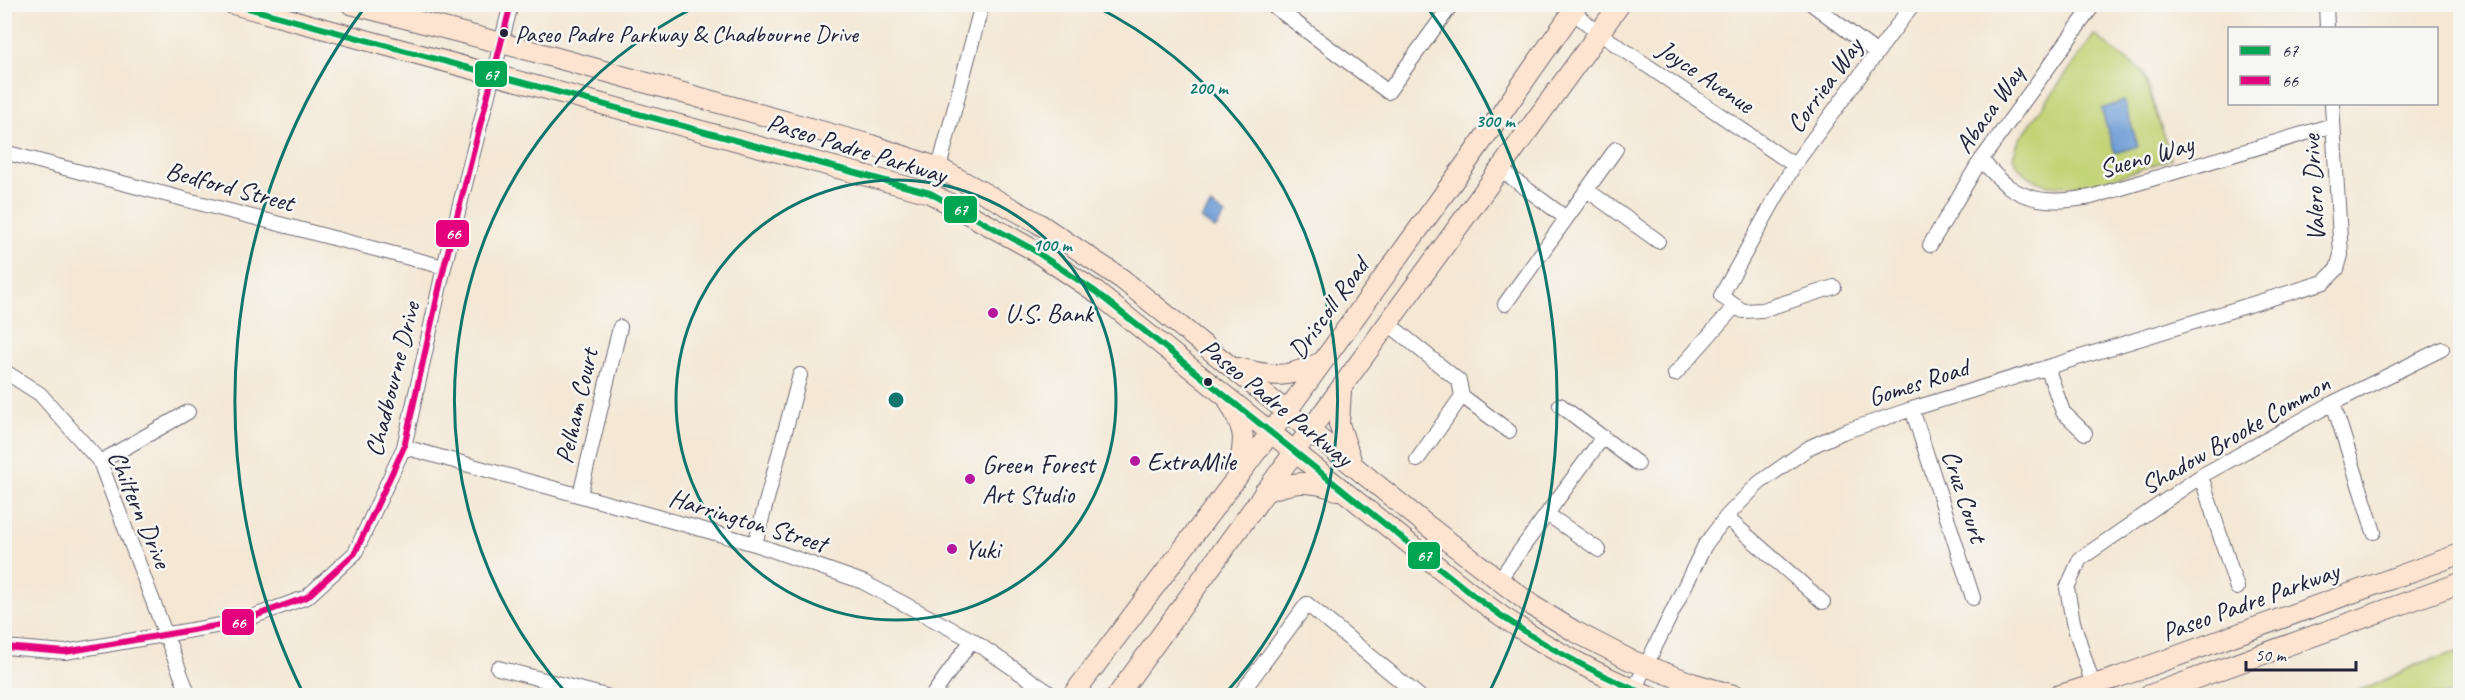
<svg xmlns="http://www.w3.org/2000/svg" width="2465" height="700" font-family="Caveat,sans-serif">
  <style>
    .green { fill: #c3d375; stroke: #727a58; stroke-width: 1.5 }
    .water { fill: #6d9cd6; stroke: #485f88; stroke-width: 1.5 }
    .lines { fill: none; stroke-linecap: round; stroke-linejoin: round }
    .street-casing { stroke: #6c6771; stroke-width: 16 }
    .secondary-casing { stroke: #6c6771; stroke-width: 22 }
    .street { stroke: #fff; stroke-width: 14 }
    .secondary { stroke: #fde4d0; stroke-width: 20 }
    .bus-1-casing { stroke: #f6f6f2; stroke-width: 10 }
    .bus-2-casing { stroke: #f6f6f2; stroke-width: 10 }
    .bus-1 { stroke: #00a651; stroke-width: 6 }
    .bus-2 { stroke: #e5007d; stroke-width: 6 }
    .ring { fill: none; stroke: #0f766e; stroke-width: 3 }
    .bus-dot { fill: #22223b; stroke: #f6f6f2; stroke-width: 2 }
    .poi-dot { fill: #b5179e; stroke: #f6f6f2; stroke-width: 2 }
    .labels { text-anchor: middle; stroke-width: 5; stroke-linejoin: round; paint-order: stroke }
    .bus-label { font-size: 24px; fill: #22223b; stroke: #f6f6f2; text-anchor: start }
    .street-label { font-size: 26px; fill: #22223b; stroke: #f6f6f2 }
    .poi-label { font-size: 26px; fill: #22223b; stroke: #f6f6f2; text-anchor: start }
    .centre { fill: #0f766e; stroke: #f6f6f2; stroke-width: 3 }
    .ring-label { font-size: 18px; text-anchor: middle; font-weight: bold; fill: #0f766e; stroke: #f6f6f2; stroke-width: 5; stroke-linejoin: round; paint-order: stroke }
    .line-badge { stroke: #f6f6f2; stroke-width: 2 }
    .badge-label { font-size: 16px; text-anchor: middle; font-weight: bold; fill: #fff }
  </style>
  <rect width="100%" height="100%" fill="#f6f6f2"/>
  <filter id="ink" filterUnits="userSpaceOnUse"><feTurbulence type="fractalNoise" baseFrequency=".0167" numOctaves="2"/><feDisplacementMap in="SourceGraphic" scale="12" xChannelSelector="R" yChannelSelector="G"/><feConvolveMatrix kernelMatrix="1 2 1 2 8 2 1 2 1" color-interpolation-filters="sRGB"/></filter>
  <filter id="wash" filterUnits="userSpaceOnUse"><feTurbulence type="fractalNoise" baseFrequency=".008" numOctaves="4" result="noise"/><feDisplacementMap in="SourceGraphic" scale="24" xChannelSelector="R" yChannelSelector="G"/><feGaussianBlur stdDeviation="1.35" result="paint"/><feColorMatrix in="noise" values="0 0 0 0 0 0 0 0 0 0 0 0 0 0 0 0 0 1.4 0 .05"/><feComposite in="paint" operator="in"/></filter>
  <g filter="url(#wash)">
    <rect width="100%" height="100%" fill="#f4e7d4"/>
    <path class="green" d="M2094,35L2143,72L2171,159C2130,172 2038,214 2013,157L2019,140Z
      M2460,651V695H2346L2372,686L2418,664Z"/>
    <path class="water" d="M2124,101L2138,146L2115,153L2101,109Z
      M1211,205L1225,215L1215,229L1201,219Z"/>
  </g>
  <g filter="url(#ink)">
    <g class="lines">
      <g class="street-casing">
        <path id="street" d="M1271,4L1388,92L1452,4
          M1563,4L1599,33L1794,165
          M1812,4L1877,53
          M2326,4L2327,28
          M4,152L444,267
          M1981,160C1990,169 1999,180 2009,187C2034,204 2062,202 2091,197L2333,125
          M1500,169L1566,218
          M1587,190L1658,241
          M930,193L939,168L982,4
          M1930,245L1977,166L2094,4
          M1834,287L1762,310L1743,311L1721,296L1794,165L1913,4
          M1505,304L1616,149
          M1389,324L1459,381L1462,396L1509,431
          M2047,367L2063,412L2085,433
          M4,371L40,394L100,462L189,696
          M1675,374L1735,306
          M2333,403L2374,532
          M1560,405L1638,464
          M1912,409L1973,598
          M404,447L755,544L863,582L972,640L1054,696
          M1417,460L1462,396
          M100,462L188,412
          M2201,476L2237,588
          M580,495L620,327
          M1547,514L1599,550
          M1726,517L1823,602
          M755,544L800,375
          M1498,581L1603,437
          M4,647L65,652L238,622L307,597L355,553L404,447L444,267L511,4
          M498,668L606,696
          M2093,685L2073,622L2067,588L2080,559L2201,476L2333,403L2442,349
          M932,696L972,640
          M1239,696L1307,604L1419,696
          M1631,696L1705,545L1726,517L1759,483L1810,447L1843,432L1912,409L2324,282L2337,269L2341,255L2332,104"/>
      </g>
      <g class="secondary-casing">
        <path id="secondary" d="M233,4L930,193L1032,249L1096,292L1478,599C1531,639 1588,671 1650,696
          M351,4L528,50L871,145L939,168L1038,223L1122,279L1428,526L1533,606L1574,631L1630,660L1692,683L1737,696
          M1238,368C1277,378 1285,378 1322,362
          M1341,390L1339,424L1352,463
          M1229,402C1246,432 1245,437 1239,470
          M1264,492C1293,482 1307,479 1337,490
          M1072,696L1287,411L1475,151L1578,4
          M1117,696L1620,4
          M2057,696L2116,678L2460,554
          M2147,696L2460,583"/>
      </g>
      <use href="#street" class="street"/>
      <use href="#secondary" class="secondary"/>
      <g class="bus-1-casing">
        <path id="bus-1" d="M233,4L930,193L1032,249L1096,292L1478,599C1531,639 1588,671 1650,696"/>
      </g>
      <g class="bus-2-casing">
        <path id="bus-2" d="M4,647L65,652L238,622L307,597L355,553L404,447L444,267L511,4"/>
      </g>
      <use href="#bus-1" class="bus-1"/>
      <use href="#bus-2" class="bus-2"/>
    </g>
  </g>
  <g class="ring">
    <circle cx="896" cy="400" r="220"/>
    <path d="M568 695A441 441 0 0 1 699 5M1093 5A441 441 0 0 1 1224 695"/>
    <path d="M304 695A661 661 0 0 1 365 7M1427 7A661 661 0 0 1 1488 695"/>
  </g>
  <g class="bus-dot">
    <circle cx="504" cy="33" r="5"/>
    <circle cx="1208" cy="382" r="5"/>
  </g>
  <g class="poi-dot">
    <circle cx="993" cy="313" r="6"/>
    <circle cx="1135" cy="461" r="6"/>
    <circle cx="970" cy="479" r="6"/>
    <circle cx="952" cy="549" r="6"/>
  </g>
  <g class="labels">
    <g class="bus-label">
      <text x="515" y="42">Paseo Padre Parkway &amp; Chadbourne Drive</text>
    </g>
    <g class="street-label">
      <text transform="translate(1706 76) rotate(34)" y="9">Joyce Avenue</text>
      <text transform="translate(1824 85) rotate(-54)" y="9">Corriea Way</text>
      <text transform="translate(1989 109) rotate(-55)" y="9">Abaca Way</text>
      <text transform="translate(857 148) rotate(17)" y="9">Paseo Padre Parkway</text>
      <text transform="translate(2146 156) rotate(-16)" y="9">Sueno Way</text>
      <text transform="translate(230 186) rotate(15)" y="9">Bedford Street</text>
      <text transform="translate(2313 188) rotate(-93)" y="9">Valero Drive</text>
      <text transform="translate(1328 308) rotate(-54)" y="9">Driscoll Road</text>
      <text transform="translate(392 379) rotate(-76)" y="9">Chadbourne Drive</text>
      <text transform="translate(1918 382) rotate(-18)" y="9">Gomes Road</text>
      <text transform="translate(1277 402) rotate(39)" y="9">Paseo Padre Parkway</text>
      <text transform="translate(576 406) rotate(-77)" y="9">Pelham Court</text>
      <text transform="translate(2235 434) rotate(-30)" y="9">Shadow Brooke Common</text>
      <text transform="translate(1965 496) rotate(72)" y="9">Cruz Court</text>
      <text transform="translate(140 509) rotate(67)" y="9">Chiltern Drive</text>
      <text transform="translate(748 520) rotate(17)" y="9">Harrington Street</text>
      <text transform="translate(2250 601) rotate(-20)" y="9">Paseo Padre Parkway</text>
    </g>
    <g class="poi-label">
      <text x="1005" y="322">U.S. Bank</text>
      <text x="1147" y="470">ExtraMile</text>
      <text x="982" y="473">Green Forest<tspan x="982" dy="30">Art Studio</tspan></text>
      <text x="964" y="558">Yuki</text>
    </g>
  </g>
  <circle cx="896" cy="400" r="9" class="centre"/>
  <g class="ring-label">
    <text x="1208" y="94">200 m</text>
    <text x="1495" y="127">300 m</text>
    <text x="1052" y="251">100 m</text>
  </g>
  <g class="line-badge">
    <rect x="474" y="60" width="34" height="28" rx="6" fill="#00a651"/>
    <rect x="943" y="195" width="35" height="29" rx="6" fill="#00a651"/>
    <rect x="435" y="219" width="35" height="29" rx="6" fill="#e5007d"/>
    <rect x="1407" y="541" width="34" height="29" rx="6" fill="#00a651"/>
    <rect x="221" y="608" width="34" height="28" rx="6" fill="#e5007d"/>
  </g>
  <g class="badge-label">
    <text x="491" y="80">67</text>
    <text x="960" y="215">67</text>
    <text x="453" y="239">66</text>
    <text x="1424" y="561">67</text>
    <text x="238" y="628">66</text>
  </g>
  <rect width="2465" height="700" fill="none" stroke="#f6f6f2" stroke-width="24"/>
  <rect x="2228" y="27" width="210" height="78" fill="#f6f6f2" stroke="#a1a1a9" stroke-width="1.5"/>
  <rect x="2240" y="46" width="30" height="9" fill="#00a651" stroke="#a1a1a9" stroke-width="1.5"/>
  <text x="2282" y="57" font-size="18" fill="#22223b">67</text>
  <rect x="2240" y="76" width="30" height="9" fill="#e5007d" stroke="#a1a1a9" stroke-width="1.5"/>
  <text x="2282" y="87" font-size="18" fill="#22223b">66</text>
  <path d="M2246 661v9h110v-9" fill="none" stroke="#22223b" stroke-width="3"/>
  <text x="2255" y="661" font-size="18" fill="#22223b" stroke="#f6f6f2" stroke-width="4.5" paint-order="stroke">50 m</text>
</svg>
